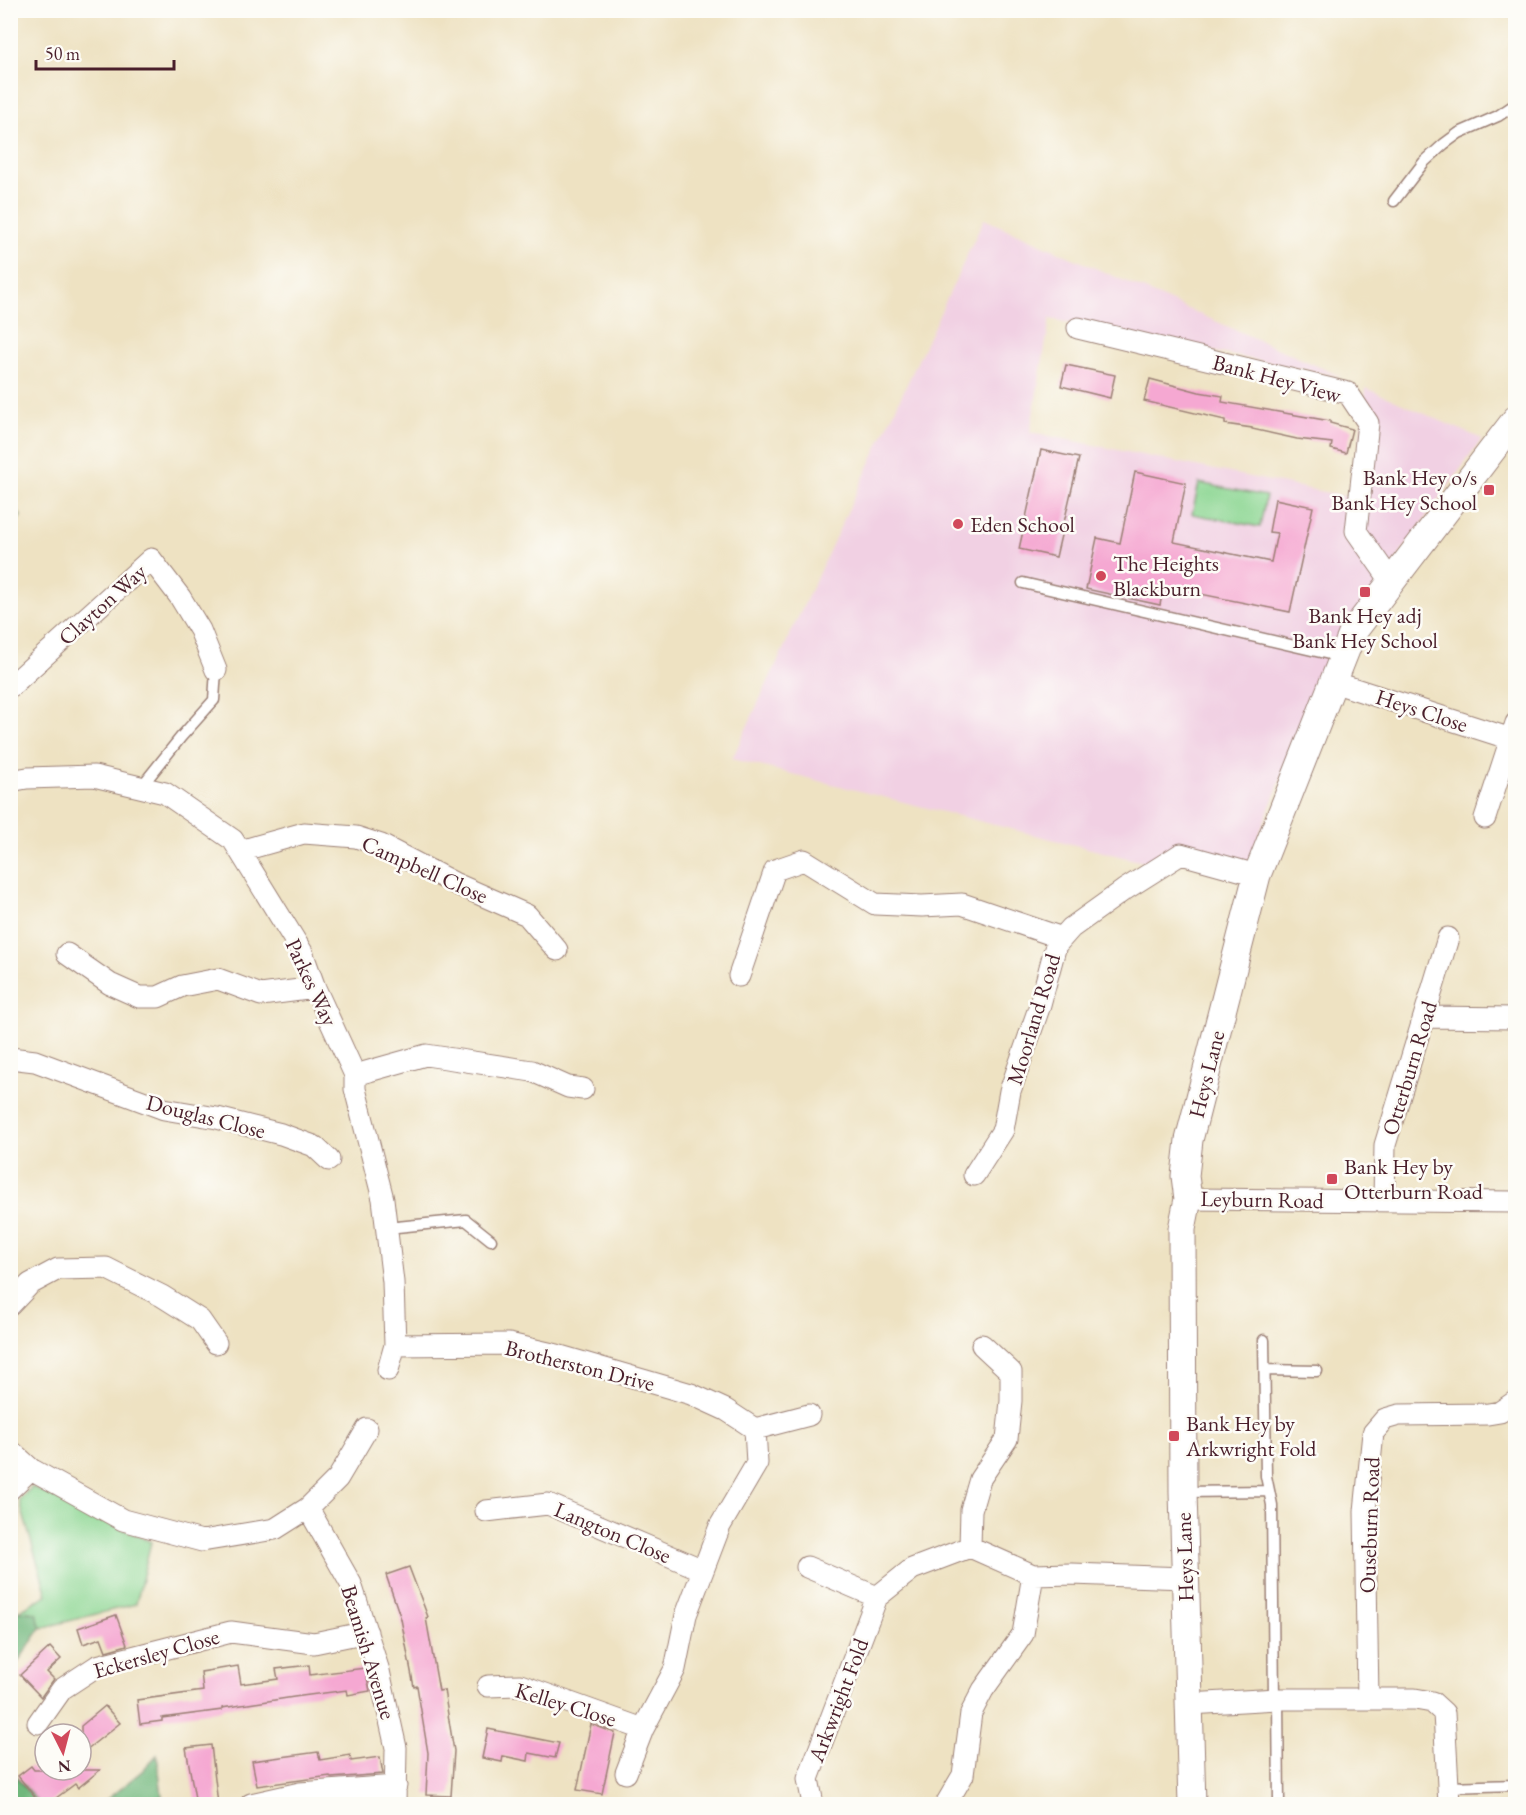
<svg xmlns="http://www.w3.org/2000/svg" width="1526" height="1815" font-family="'EB Garamond',serif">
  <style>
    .built { fill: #f1d0e3 }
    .green { fill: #8bd692; stroke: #6a7a5e; stroke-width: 1.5 }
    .forest { fill: #70b77c; stroke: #5d6b54; stroke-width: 1.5 }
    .building { fill: #f5a8d2 }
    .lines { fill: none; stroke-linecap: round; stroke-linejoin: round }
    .service-casing { stroke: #9c8076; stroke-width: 13 }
    .minor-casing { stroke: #9c8076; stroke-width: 23 }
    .tertiary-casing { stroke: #9c8076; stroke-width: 29 }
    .service { stroke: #fff; stroke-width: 10 }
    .minor { stroke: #fff; stroke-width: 21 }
    .tertiary { stroke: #fff; stroke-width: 27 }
    .poi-dot { fill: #d1495b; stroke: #fdfcf7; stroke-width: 2 }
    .labels { text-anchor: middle; stroke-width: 5; stroke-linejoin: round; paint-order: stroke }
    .street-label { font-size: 22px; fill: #4a1f2b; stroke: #fdfcf7 }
    .poi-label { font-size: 22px; fill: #4a1f2b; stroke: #fdfcf7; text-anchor: start }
  </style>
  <rect width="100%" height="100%" fill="#fdfcf7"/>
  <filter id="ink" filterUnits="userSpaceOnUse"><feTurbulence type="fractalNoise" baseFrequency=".0167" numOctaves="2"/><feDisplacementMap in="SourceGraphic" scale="12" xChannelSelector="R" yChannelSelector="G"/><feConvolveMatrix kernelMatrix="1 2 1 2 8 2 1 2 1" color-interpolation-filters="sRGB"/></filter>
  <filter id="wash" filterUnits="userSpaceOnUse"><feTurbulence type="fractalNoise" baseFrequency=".008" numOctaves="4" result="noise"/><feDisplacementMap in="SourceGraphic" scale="24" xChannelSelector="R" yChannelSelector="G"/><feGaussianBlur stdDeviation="1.35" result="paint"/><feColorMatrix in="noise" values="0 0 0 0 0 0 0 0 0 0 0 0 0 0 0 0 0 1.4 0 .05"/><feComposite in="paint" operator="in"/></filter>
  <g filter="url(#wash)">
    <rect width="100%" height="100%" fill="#eee2c2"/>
    <path class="built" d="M984,219L1342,377L1050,319L1030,432L1353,498L1366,388L1482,439L1329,654L1249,861L1143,862L732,759Z"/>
    <path class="green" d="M1199,483L1266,496L1260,527L1192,514Z
      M10,500L21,516L11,529H10Z
      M32,1487L151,1542L136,1604L41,1628L35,1613L18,1611L47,1595L19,1500Z"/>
    <path class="forest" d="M18,1611L36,1613L41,1628L11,1672V1616Z
      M157,1755L163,1804H101L142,1771Z
      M10,1771H11L40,1804H11Z"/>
    <g id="blocks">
      <path class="building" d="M1066,365L1115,375L1110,398L1061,386Z
        M1150,379L1199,392L1223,396L1222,402L1330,421V423L1352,429L1346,453L1331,449L1332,443L1297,439L1252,429V428L1225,424V420L1144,401Z
        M1041,450L1079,458L1056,557L1019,549Z
        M1135,472L1186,483L1174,542L1271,562L1277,533L1269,532L1275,499L1313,507L1290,612L1196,593L1195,596L1163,589L1160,605L1086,589L1097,538L1120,543Z
        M409,1567L428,1617L426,1618L439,1691L444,1690L454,1751L451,1796L426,1795L428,1753L417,1686L414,1687L401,1619L386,1575Z
        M116,1615L127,1645L106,1651L101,1638L83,1644L78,1628Z
        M50,1647L61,1659L47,1672L54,1679L41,1697L20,1675Z
        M309,1665L310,1675L365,1668L370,1691L348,1695L347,1690L294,1697L222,1708V1710L162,1718V1721L140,1724L137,1700L203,1691L201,1672L238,1666L241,1684L278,1679L276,1669Z
        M105,1706L120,1723L81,1754V1726Z
        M591,1724L615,1733L602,1794L577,1790Z
        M488,1729L559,1743L555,1758L529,1753L528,1761L503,1756L502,1762L482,1758Z
        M211,1745L218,1804H196L186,1748Z
        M318,1752L320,1760L350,1755L351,1761L380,1757L383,1774L331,1778L330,1776L257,1786L252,1761Z
        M31,1766L34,1770H100L78,1788L75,1784L48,1804H40L18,1776Z"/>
    </g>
  </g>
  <g filter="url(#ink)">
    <use href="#blocks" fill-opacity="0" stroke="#9c8076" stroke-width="1.5"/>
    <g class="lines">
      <g class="service-casing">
        <path id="service" d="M1394,201L1424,162L1444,144L1459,133L1498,116L1516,104
          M1023,583L1329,654L1342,661
          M141,787L181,737L214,700L216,670
          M387,1228L466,1220L491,1240
          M1264,1340L1266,1476L1272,1505L1274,1700
          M1265,1370L1317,1371
          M1183,1492L1269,1491
          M1278,1699L1279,1804
          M1448,1787L1516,1785"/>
      </g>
      <g class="minor-casing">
        <path id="minor" d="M1078,328L1348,393L1368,423L1356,531L1391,581
          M1333,682L1511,739
          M10,687L151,559L180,597L200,630L216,670
          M10,781L27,778L94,776L165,793L233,840L302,952L315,988L355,1075V1089L383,1199L393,1282L395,1345L388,1370
          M1485,818L1516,723
          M240,851L304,833L356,837L381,845L454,883L527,915L557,950
          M67,954L110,984L139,997H158L182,986L218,979L261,995L315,988
          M739,976L775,870L804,860L875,904L922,906L962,904L1062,938
          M1425,1017L1516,1018
          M10,1058L35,1061L164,1109L217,1118L281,1134L314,1146L329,1160
          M355,1075L426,1055L532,1071L568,1087L583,1089
          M974,1175L1003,1130L1010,1091L1039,1008L1056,945L1071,928L1124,890L1181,854L1257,875
          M1188,1199L1516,1202
          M1384,1201L1385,1145L1448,938
          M10,1305L30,1284L58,1269L106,1268L162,1296L200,1320L216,1343
          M395,1345L509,1344L557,1355L691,1394L726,1410L755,1429L757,1463L720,1526L686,1615L675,1669L643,1729L626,1773
          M755,1429L809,1415
          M10,1450L31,1469L123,1520L202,1541L275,1529L308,1508L338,1478L367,1429
          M10,1489L31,1469
          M308,1508L351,1584L379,1671L396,1748L395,1804
          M486,1511L548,1504L703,1570
          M970,1547L971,1510L980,1479L1007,1439L1011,1401V1372L982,1345
          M807,1567L877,1597
          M488,1686L520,1685L643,1729
          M1368,1699L1365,1511L1373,1433L1385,1419L1399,1415L1488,1414L1500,1412L1516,1401
          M1189,1704L1278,1699H1415L1432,1702L1444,1713L1449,1804
          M38,1723L62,1689L97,1666L231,1632L314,1643L367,1632
          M251,1804L300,1793L396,1786
          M813,1804L808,1779L877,1597L912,1569L970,1547L1033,1575L1072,1574L1185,1578
          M946,1804L963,1775L971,1713L983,1690L1023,1634L1033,1575"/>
      </g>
      <g class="tertiary-casing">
        <path id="tertiary" d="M1192,1804L1183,1492L1182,1229L1188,1199L1185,1176L1189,1140L1257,875L1353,632L1516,419"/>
      </g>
      <use href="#service" class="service"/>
      <use href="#minor" class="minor"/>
      <use href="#tertiary" class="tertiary"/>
    </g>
  </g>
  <g class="poi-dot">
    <rect x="1483" y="484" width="12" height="12" rx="3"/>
    <circle cx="958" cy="524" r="6"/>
    <circle cx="1101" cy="576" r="6"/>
    <rect x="1359" y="586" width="12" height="12" rx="3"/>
    <rect x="1326" y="1173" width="12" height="12" rx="3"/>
    <rect x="1168" y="1430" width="12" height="12" rx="3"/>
  </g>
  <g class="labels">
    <g class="street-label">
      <text transform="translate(1277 378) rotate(15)" y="8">Bank Hey View</text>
      <text transform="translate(102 604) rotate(-42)" y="8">Clayton Way</text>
      <text transform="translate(1422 710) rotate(18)" y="8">Heys Close</text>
      <text transform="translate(425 869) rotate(24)" y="8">Campbell Close</text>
      <text transform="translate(312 982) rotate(65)" y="8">Parkes Way</text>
      <text transform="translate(1033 1019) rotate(-73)" y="8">Moorland Road</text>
      <text transform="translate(1409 1068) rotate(-73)" y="8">Otterburn Road</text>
      <text transform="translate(1206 1074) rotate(-76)" y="8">Heys Lane</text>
      <text transform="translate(206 1116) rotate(14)" y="8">Douglas Close</text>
      <text transform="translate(1262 1199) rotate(1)" y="8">Leyburn Road</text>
      <text transform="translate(580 1365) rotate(14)" y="8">Brotherston Drive</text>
      <text transform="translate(1369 1525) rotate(-88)" y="8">Ouseburn Road</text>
      <text transform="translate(613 1532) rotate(23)" y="8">Langton Close</text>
      <text transform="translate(1184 1557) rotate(-92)" y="8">Heys Lane</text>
      <text transform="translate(369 1652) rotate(73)" y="8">Beamish Avenue</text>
      <text transform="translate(156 1653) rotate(-16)" y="8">Eckersley Close</text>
      <text transform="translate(838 1700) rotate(-69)" y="8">Arkwright Fold</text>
      <text transform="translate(566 1704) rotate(17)" y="8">Kelley Close</text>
    </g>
    <g class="poi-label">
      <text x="1477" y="485" text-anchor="end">Bank Hey o/s<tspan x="1477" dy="25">Bank Hey School</tspan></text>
      <text x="970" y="532">Eden School</text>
      <text x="1113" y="571">The Heights<tspan x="1113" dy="25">Blackburn</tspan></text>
      <text x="1365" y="623" text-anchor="middle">Bank Hey adj<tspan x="1365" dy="25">Bank Hey School</tspan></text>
      <text x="1344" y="1174">Bank Hey by<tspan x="1344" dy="25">Otterburn Road</tspan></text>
      <text x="1186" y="1431">Bank Hey by<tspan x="1186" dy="25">Arkwright Fold</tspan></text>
    </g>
  </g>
  <rect width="1526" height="1815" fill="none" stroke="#fdfcf7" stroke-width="36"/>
  <g transform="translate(63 1752) rotate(174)"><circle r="28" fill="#fdfcf7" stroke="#b5a4a5" stroke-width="1.5"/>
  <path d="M0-4.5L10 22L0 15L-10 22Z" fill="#d1495b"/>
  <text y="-9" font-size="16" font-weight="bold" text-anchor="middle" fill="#4a1f2b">N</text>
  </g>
  <path d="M36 60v9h138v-9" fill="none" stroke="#4a1f2b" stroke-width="3"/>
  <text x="45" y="60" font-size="18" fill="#4a1f2b" stroke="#fdfcf7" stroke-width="4.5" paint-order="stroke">50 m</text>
</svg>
